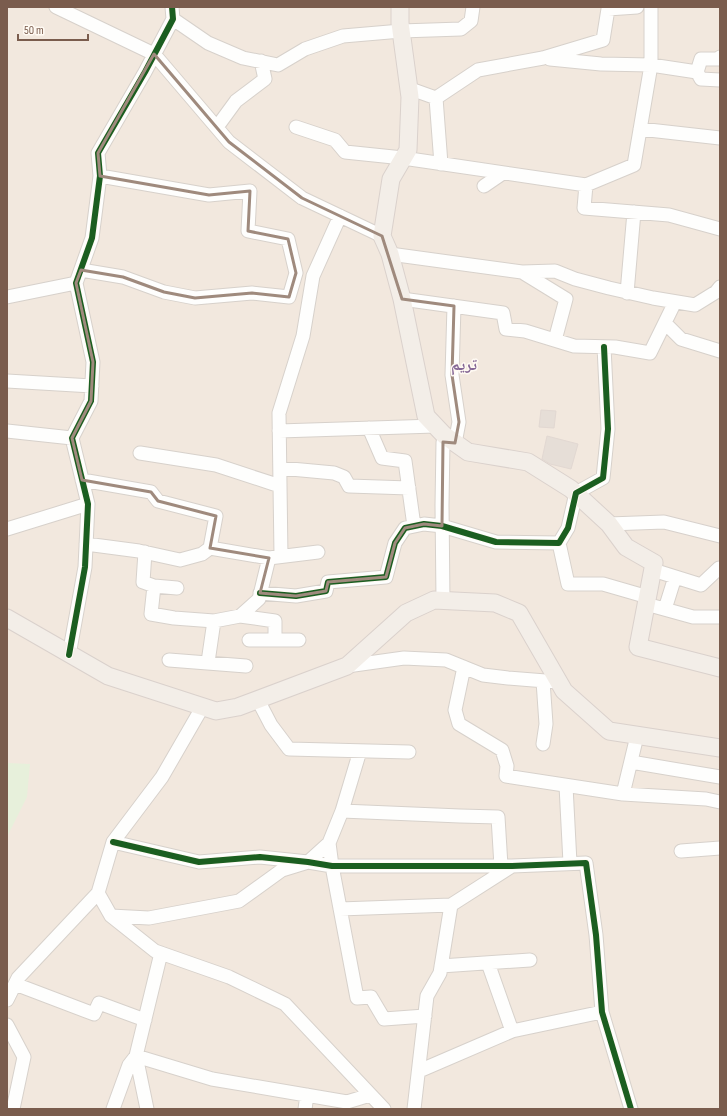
<svg xmlns="http://www.w3.org/2000/svg" width="727" height="1116" font-family="'Sofia Sans Condensed','Noto Naskh Arabic',sans-serif">
  <style>
    .residential { fill: #f2e8de }
    .green { fill: #e7f0db }
    .building { fill: #e6ded7; stroke: #e2d8d2 }
    .lines { fill: none; stroke-linecap: round; stroke-linejoin: round }
    .minor-casing { stroke: #d7d1cb; stroke-width: 15 }
    .major-casing { stroke: #dad1cc; stroke-width: 19 }
    .minor { stroke: #fefefd; stroke-width: 13 }
    .major { stroke: #f3eee8; stroke-width: 17 }
    .cycleway-casing { stroke: #fffaf3; stroke-width: 8 }
    .cycleway { stroke: #1b5e20; stroke-width: 6 }
    .marked { fill: none; stroke: #9f8a7d; stroke-width: 3; stroke-linejoin: round }
    .labels { text-anchor: middle; stroke-width: 3; stroke-linejoin: round; paint-order: stroke }
    .district-label { font-size: 16px; font-weight: bold; fill: #846695; stroke: #fffaf3 }
  </style>
  <rect width="100%" height="100%" fill="#f9f5f0"/>
  <path class="residential" d="M7,7H720V1109H7Z"/>
  <path class="green" d="M7,763L30,764L27,797L7,837Z"/>
  <path class="building" d="M541,410L556,411L554,428L539,427Z
    M547,436L578,444L571,469L550,464L542,459Z"/>
  <g class="lines">
    <g class="minor-casing">
      <path id="minor" d="M56,7L154,54L229,142L302,198L382,236
        M173,19L208,43L243,58L278,65L305,49L343,36L401,31L461,29L471,21L473,7
        M550,59L601,64L651,65L697,72L701,59H719L720,57
        M697,72L701,79L720,80
        M408,88L436,98L441,164
        M436,98L478,70L543,58L603,40L608,9L637,7
        M217,127L236,101L265,79L261,61
        M296,127L335,140L345,152L403,158L586,185L634,165L651,65V7
        M640,129L720,138
        M586,185L584,208L669,215L720,229
        M484,186L503,173
        M390,254L522,272L555,271L575,279L609,288L653,298L695,305L716,292L720,287
        M81,270L123,277L164,292L195,298L252,293L289,297L296,273L288,239L248,231L250,191L209,195L100,176
        M522,272L566,299L555,340
        M627,293L634,212
        M7,297L76,283
        M402,299L503,313L506,329L525,331L574,346L615,347L650,353L675,302
        M665,323L681,339L720,351
        M7,381L92,386
        M369,428L382,458L405,461L414,526
        M7,431L72,438
        M279,431L435,426
        M140,453L216,465L280,486
        M280,468L334,473L344,477L349,486L409,488
        M82,480L151,492L158,501L216,516L210,548
        M609,524L664,522L720,536
        M7,529L88,504
        M559,543L568,584H603L648,597
        M86,544L139,551L180,560L202,554L210,548L269,558L318,552
        M145,552L143,582L154,586L177,588
        M281,556L279,413L303,336L313,276L340,216
        M653,570L701,585L719,568L720,569
        M154,586L151,614L174,618L214,621L240,616L259,599L269,558
        M260,593L296,596L326,591L328,582L386,577L395,543L405,528L424,524L442,526L496,542L559,543L568,528L576,493L603,478L608,429L604,347
        M443,600L442,505L443,442L455,443L459,422L452,375L454,306
        M646,604L693,617H720
        M665,609L675,577
        M240,616L275,621V640
        M249,640H299
        M69,655L85,567L88,504L72,438L91,401L93,362L76,283L92,238L100,176L98,153L145,72L173,19L172,7
        M169,660L246,666
        M208,662L214,621
        M347,666L404,658L446,660L483,675L508,678L558,682
        M464,667L455,710L459,724L502,750L507,766L506,776L623,794L706,799L720,802
        M258,700L271,725L289,749L409,752
        M203,706L162,777L113,842L98,893L111,916L155,951L229,977L285,1004L384,1109
        M543,744L546,724L543,681
        M631,762L720,777
        M566,786L570,863
        M623,794L637,736
        M342,811L360,751
        M113,842L199,862L260,857L308,862L332,866H512L586,863L596,935L602,1012L631,1109
        M329,843L332,866L357,998L371,997L384,1019L425,1016
        M681,851L720,848
        M340,909L451,905L512,866
        M111,916L149,918L239,901L282,870L308,862L329,843L342,811L460,816L498,817L501,866
        M161,953L136,1056L212,1079L347,1102L370,1095
        M488,963L512,1031
        M441,966L530,960
        M15,984L94,1014L99,1003L145,1020
        M7,1000L18,978L98,893
        M7,1025L24,1057L13,1109
        M419,1071L512,1031L602,1012
        M113,1109L129,1065L136,1056L147,1109
        M305,1109L307,1095
        M414,1109L427,996L440,973L451,905"/>
    </g>
    <g class="major-casing">
      <path id="major" d="M400,7V23L410,97L408,150L391,179L382,236L390,254L402,299L426,416L444,435L468,452L528,462L571,489L609,524L626,547L654,563L638,647L720,668
        M7,618L108,676L216,711L238,707L347,666L406,613L434,600L495,603L519,613L564,691L609,731L720,748"/>
    </g>
    <use href="#minor" class="minor"/>
    <use href="#major" class="major"/>
    <g class="cycleway-casing">
      <path id="cycleway" d="M260,593L296,596L326,591L328,582L386,577L395,543L405,528L424,524L442,526L496,542L559,543L568,528L576,493L603,478L608,429L604,347
        M69,655L85,567L88,504L72,438L91,401L93,362L76,283L92,238L100,176L98,153L145,72L173,19L172,7
        M113,842L199,862L260,857L308,862L332,866H512L586,863L596,935L602,1012L631,1109"/>
    </g>
    <use href="#cycleway" class="cycleway"/>
  </g>
  <path class="marked" d="M154,54L229,142L302,198L382,236L402,299L454,306L452,375L459,422L455,443L443,442L442,526L424,524L405,528L395,543L386,577L328,582L326,591L296,596L260,593L269,558L210,548L216,516L158,501L151,492L82,480L72,438L91,401L93,362L76,283L81,270L123,277L164,292L195,298L252,293L289,297L296,273L288,239L248,231L250,191L209,195L100,176L98,153Z"/>
  <g class="labels">
    <g class="district-label">
      <text x="464" y="370">تريم</text>
    </g>
  </g>
  <rect width="727" height="1116" fill="none" stroke="#7a5c4d" stroke-width="16"/>
  <path d="M18 34v6h70v-6" fill="none" stroke="#7a5c4d" stroke-width="2"/>
  <text x="24" y="34" font-size="12" fill="#7a5c4d" stroke="#fffaf3" stroke-width="3" paint-order="stroke">50 m</text>
</svg>
